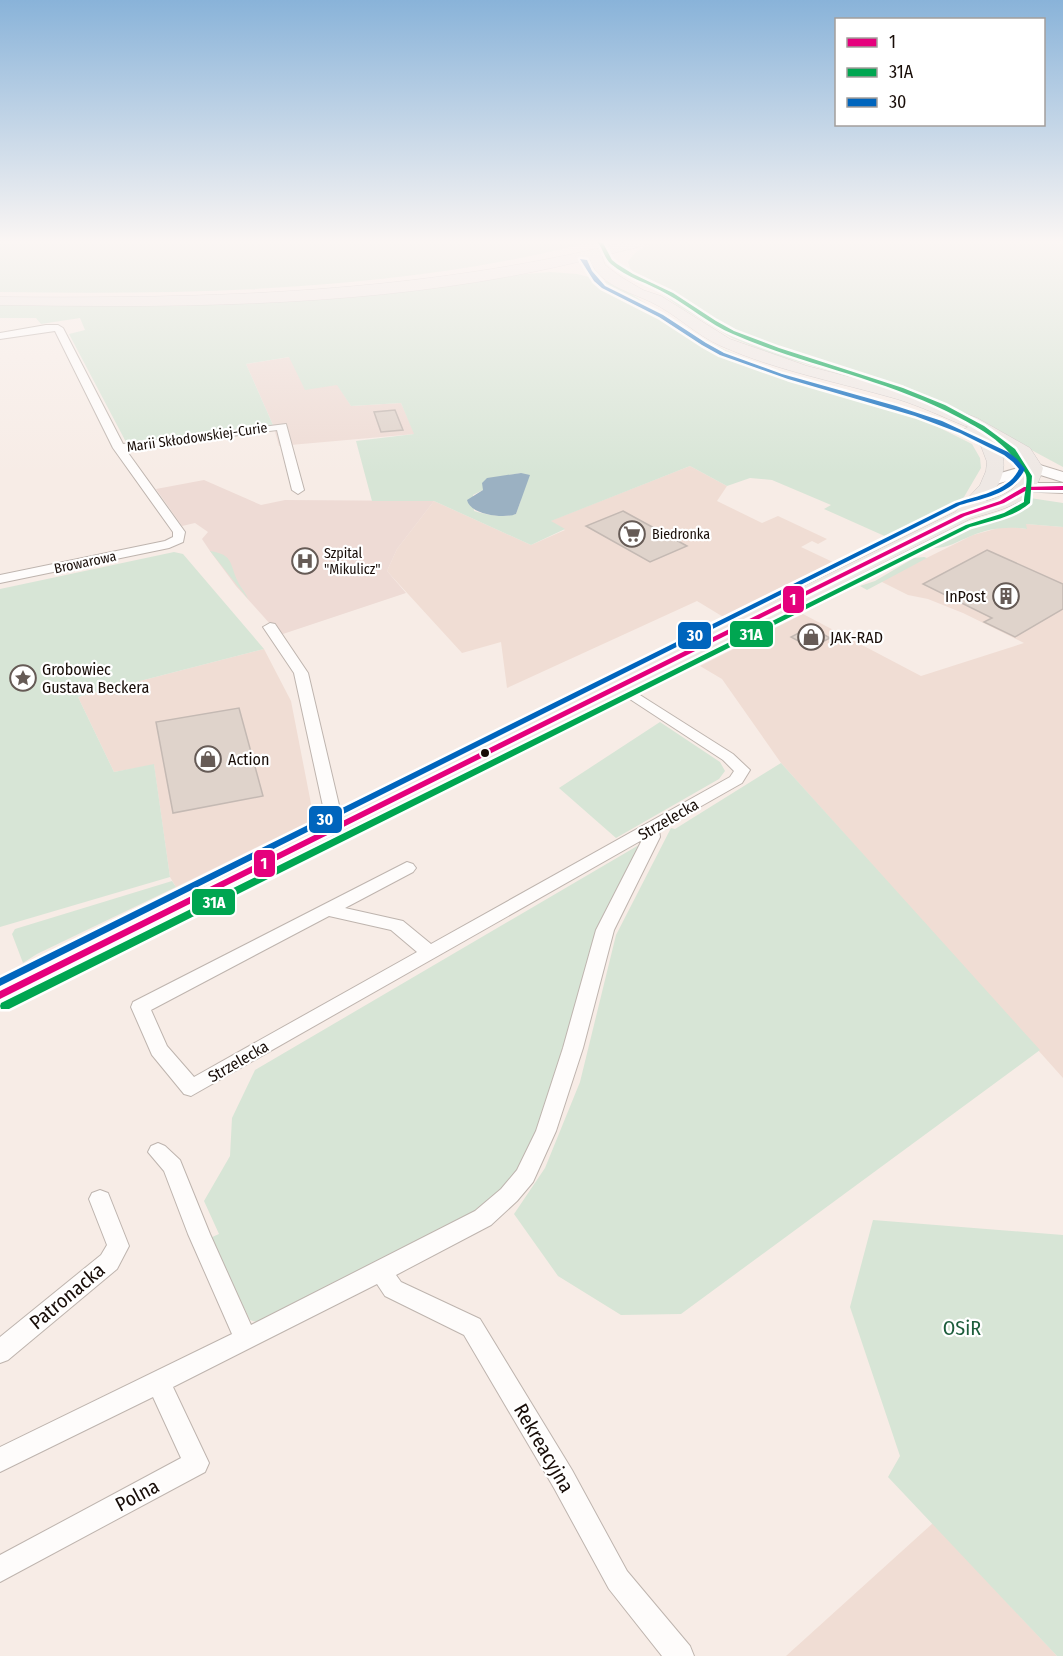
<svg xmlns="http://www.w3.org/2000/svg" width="1063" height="1656" font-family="'Fira Sans Condensed',sans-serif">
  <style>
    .built { fill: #f0ddd4 }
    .education { fill: #eedbd4 }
    .medical { fill: #eedbd5 }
    .green { fill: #d7e5d6; fill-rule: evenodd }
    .water { fill: #9bb1c2 }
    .building { fill: #dfd3cb; stroke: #c4b9b3; stroke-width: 1.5 }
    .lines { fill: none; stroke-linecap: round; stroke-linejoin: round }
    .street-casing { stroke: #beb4ae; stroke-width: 2 }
    .secondary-casing { stroke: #beb4ae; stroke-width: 2 }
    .primary-casing { stroke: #cec7c5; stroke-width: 1 }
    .street { fill: #fefcfb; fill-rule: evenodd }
    .secondary { fill: #fefcfb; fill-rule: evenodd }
    .primary { fill: #eee8e4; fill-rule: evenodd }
    .bus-1-casing { stroke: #fff; stroke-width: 5 }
    .bus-2-casing { stroke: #fff; stroke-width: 5 }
    .bus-3-casing { stroke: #fff; stroke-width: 5 }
    .bus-1 { fill: #e5007d; fill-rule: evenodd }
    .bus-2 { fill: #00a651; fill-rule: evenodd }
    .bus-3 { fill: #0065bd; fill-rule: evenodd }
    .bus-dot { fill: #180d08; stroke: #fff; stroke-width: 2 }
    .labels { text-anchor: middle; stroke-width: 4.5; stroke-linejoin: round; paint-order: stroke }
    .far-street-label { font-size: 14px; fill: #180d08; stroke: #fff }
    .far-poi-label { font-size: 14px; fill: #180d08; stroke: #fff; text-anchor: start }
    .poi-label { font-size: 16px; fill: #180d08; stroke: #fff; text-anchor: start }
    .street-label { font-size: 16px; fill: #180d08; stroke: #fff }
    .near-street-label { font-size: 20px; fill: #180d08; stroke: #fff }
    .near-park-label { font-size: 20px; fill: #1d5d3c; stroke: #fff }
    .line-badge { stroke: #fff; stroke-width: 2 }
    .badge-label { font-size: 16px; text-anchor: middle; font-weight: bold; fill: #fff }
  </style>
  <rect width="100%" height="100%" fill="#f7ece6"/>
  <path class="built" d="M690,466L727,486L717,501L762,523L778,516L827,539L818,544L812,541L801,547L837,564L731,617L725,618L697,601L507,688L501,642L462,653L387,571L397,549L434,501L531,545L565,530L550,521Z
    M1026,524L1063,527V1078L781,763L722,679L700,666L803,614L921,676L1024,643L963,613L928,599L908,595L880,581L973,535L1006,526L1026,529Z
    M264,649L291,701L314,819L176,887L170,877L154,765L114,772L78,697Z
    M933,1523L1057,1656H786Z"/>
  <path class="education" d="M290,357L337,384L351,406L401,403L415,434L279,446L273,425L246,364Z"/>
  <path class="medical" d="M204,480L261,505L285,500L434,501L397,549L387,571L406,593L280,635L236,586L210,551L202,539L208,532L195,523L182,526L156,489Z"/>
  <path class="green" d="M0,242H592C399,291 197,295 0,292Z
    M658,242H1063V467L1024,446L888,388L775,355L732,338L677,305L636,275L630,268L628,262C635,250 645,246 658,242Z
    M550,272L577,274L616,284L688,331L725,350L760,364L920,418L972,444L980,458L981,468L964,497L950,507L889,538L824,509L831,505L772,480L750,478L727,486L690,466L551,521L565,529L531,545L434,501H372L356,441L414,434L401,403L351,406L337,385L305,390L289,357L246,364L273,425L127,444L69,334L85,330L80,318L41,324L36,318H0V304L153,305ZM521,473V500L516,514C503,518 488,515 474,511L473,495L483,490L487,479Z
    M1030,498L1063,503V527L1026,524L1027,529C1007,526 989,528 971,536C956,542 947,549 930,548L929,546Z
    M210,551C234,555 229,563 238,582C241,588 246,593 248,599Z
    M174,552L183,554L264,649L78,697L114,772L154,764L170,877L0,927V589Z
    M924,557L927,558L867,590L860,586L875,581L914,558Z
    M660,722L720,762L725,771L719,779L616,838L559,788Z
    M781,763L1040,1050L681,1314L621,1315L558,1276L514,1214L545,1168L580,1082L616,935L671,828L675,829Z
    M644,842L541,1130L518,1173L482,1208L259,1323L250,1320L210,1238L219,1234L204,1201L230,1156L232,1118L255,1070Z
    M172,881L176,887L37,954L23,963L12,934L15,929Z
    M873,1220L1063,1235V1656H1057L888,1477L900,1456L850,1307Z"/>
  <path class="water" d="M521,473L530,475L516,514C505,519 470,515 467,500L483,490L482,483L487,478Z"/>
  <path class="building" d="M395,410L403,430L381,432L374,412Z
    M623,511L687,546L650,562L586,526Z
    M987,550L1063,584V609L1015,637L984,622L992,618L923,584Z
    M810,627L830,638L811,648L791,637Z
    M239,708L263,796L173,813L156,722Z"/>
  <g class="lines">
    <g class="street-casing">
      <path id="street" d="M46,325H58L63,328L123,444L286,424L304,490L298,494L292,490L277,430L126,450L185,532L183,542L169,548L0,583V575L165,541L173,537V532L113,448L55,331L0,339V333Z
        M270,623L275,624L308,673L342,818L348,825L346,829H334L326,820L294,673L263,627Z
        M621,683L733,754L750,770L742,783L659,830L660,837L614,930L583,1048L556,1131L533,1182L517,1201L491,1225L396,1275L401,1282L480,1319L572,1470L627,1571L690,1646L694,1656H662L609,1589L554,1488L464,1335L385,1296L377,1284L173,1387L209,1463L205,1472L0,1582V1555L181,1458L153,1397L0,1472V1447L232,1334L188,1234L164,1171L148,1152L151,1146L158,1143L165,1146L180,1160L210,1234L251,1325L475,1211L501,1189L517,1170L536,1131L563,1048L596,930L642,840L191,1096L184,1094L152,1055L131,1007L133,1002L407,862L413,864L416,868L413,872L345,908L403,921L431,944L730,777L734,771L723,760L616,690L614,687L616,684ZM329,916L391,930L417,952L194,1077L167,1046L151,1010Z
        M100,1190L108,1193L129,1246L117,1269L8,1360L0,1363V1337L101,1255L107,1245L89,1199L92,1193Z"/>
    </g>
    <g class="secondary-casing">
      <path id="secondary" d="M987,436L1040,465L1063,472V482L1034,473L993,485L987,483L985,480L987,477L1021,467L982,444L979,441Z
        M1026,483H1063V493L1020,491L1018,488Z"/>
    </g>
    <g class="primary-casing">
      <path id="primary" d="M626,242H648L646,245L602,256L605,265L621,277L643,290L661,296L730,339L807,366L911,393L977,418L1030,448L1043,468C1035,505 1001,509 970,519L10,1003L0,1006V982L955,512L980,485L986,471L987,462L981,446L959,432L968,427L965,426C943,417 920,406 897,399C838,382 777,371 721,346C696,335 676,314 651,302C630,292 597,284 590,259C398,307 197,308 0,305V297C215,299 416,293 626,242ZM996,442L1018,456L1025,468C1020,489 1005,495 986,501C1002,483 1011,464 996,442Z"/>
    </g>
    <use href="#street" class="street"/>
    <use href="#secondary" class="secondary"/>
    <use href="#primary" class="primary"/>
    <g class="bus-1-casing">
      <path id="bus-1" d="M1063,486V490H1027L1004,503L965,516L0,999V991L961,514L1000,501L1024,487Z"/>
    </g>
    <g class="bus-2-casing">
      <path id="bus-2" d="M597,242L603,243L612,260L617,264L633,274L673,293L716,321L734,331L779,348L903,388L945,405L984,426L1015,449L1032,476L1030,503C1014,517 990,521 970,527L9,1009H1L0,1006L1,1003L966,525L1004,513L1024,502C1024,495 1028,482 1026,475C1025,471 1020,467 1018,464C1004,442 981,429 958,417C887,379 806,366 733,334C709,324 689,306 667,294C649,283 627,278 611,264C604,258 603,248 597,242Z"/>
    </g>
    <g class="bus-3-casing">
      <path id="bus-3" d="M580,259L587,260L592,271L605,286L663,315L706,343L724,353L782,374L896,406L942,421L1008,452L1017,459L1025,469C1013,494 984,498 960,505L0,986V978L956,503C978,495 1008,492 1019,469L1013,462L1004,455L960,433L915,416L788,379L720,355L702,345L659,317L602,288L594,281Z"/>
    </g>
    <use href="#bus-1" class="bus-1"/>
    <use href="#bus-2" class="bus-2"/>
    <use href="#bus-3" class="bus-3"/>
  </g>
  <linearGradient id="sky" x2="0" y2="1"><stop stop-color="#89b3d9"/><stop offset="0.51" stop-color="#fbf6f4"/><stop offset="1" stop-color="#fbf6f4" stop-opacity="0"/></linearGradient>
  <rect width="1063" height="474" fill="url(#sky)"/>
  <defs>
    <g id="supermarket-ring" transform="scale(1.35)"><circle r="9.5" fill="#fff" stroke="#665b56" stroke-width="1.5"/><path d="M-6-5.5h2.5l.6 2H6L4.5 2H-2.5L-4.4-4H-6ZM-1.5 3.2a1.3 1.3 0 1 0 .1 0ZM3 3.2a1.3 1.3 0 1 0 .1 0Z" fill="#665b56"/></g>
    <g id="hospital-ring" transform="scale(1.35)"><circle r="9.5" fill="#fff" stroke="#665b56" stroke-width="1.5"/><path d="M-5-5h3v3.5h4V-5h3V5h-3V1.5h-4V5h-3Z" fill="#665b56"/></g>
    <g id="building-ring" transform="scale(1.35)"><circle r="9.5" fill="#fff" stroke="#665b56" stroke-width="1.5"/><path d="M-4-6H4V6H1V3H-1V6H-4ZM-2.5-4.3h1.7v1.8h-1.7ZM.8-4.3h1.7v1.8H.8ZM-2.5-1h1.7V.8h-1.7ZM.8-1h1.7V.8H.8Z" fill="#665b56"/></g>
    <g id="shop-ring" transform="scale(1.35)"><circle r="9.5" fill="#fff" stroke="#665b56" stroke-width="1.5"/><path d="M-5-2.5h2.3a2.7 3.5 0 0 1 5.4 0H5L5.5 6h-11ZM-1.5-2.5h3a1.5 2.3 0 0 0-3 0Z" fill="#665b56"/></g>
    <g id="sight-ring" transform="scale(1.35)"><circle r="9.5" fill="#fff" stroke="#665b56" stroke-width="1.5"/><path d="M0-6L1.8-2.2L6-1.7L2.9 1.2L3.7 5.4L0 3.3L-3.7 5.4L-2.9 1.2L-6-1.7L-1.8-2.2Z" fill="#665b56"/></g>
  </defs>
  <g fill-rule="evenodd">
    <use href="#supermarket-ring" x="632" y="534"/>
    <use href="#hospital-ring" x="305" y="561"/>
    <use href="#building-ring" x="1006" y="596"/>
    <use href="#shop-ring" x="811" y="637"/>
    <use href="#sight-ring" x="23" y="678"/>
    <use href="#shop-ring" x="208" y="759"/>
  </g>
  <circle class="bus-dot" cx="485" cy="753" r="5"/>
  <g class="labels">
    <g class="far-street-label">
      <text transform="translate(197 437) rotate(-8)" y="5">Marii Skłodowskiej-Curie</text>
      <text transform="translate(85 562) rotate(-12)" y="5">Browarowa</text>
    </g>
    <g class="far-poi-label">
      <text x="652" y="539">Biedronka</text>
      <text x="324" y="558">Szpital<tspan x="324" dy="16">"Mikulicz"</tspan></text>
    </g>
    <g class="poi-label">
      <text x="986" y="602" text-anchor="end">InPost</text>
      <text x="830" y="643">JAK-RAD</text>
      <text x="42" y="675">Grobowiec<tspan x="42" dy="18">Gustava Beckera</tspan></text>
      <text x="228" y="765">Action</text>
    </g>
    <g class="street-label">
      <text transform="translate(668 819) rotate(-30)" y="6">Strzelecka</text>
      <text transform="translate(238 1061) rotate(-30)" y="6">Strzelecka</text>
    </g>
    <g class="near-street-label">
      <text transform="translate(67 1296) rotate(-40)" y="7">Patronacka</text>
      <text transform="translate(544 1448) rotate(60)" y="7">Rekreacyjna</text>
      <text transform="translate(137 1495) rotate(-28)" y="7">Polna</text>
    </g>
    <g class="near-park-label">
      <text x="962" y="1335">OSiR</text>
    </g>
  </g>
  <g class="line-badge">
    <rect x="782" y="585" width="23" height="29" rx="6" fill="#e5007d"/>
    <rect x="729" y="620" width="45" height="28" rx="6" fill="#00a651"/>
    <rect x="677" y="621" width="35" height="29" rx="6" fill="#0065bd"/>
    <rect x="308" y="805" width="35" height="29" rx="6" fill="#0065bd"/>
    <rect x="253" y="849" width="23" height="29" rx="6" fill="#e5007d"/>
    <rect x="191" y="888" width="45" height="28" rx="6" fill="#00a651"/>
  </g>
  <g class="badge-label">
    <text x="793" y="605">1</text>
    <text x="751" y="640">31A</text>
    <text x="695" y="641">30</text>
    <text x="325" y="825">30</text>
    <text x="264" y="869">1</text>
    <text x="214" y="908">31A</text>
  </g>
  <rect x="835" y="18" width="210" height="108" fill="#ffffff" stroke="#a39e9c" stroke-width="1.5"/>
  <rect x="847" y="38" width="30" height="9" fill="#e5007d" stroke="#a39e9c" stroke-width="1.5"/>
  <text x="889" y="48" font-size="18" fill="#180d08">1</text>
  <rect x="847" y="68" width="30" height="9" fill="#00a651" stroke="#a39e9c" stroke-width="1.5"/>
  <text x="889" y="78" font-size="18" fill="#180d08">31A</text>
  <rect x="847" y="98" width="30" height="9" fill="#0065bd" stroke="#a39e9c" stroke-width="1.5"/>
  <text x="889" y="108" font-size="18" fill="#180d08">30</text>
</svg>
